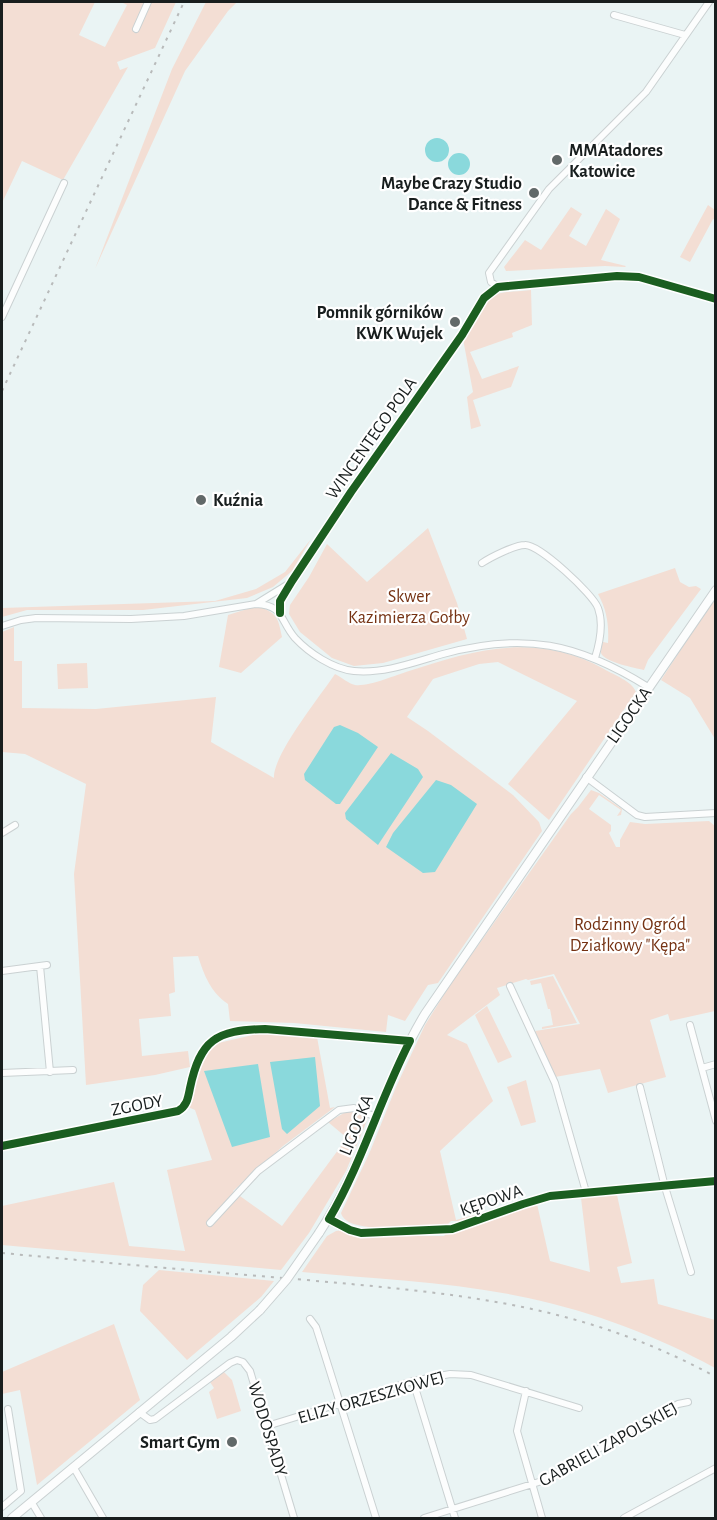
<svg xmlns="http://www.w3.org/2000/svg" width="717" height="1520" font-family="'Alegreya Sans',sans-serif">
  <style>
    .green { fill: #f3ded4 }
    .water { fill: #8ad9dc }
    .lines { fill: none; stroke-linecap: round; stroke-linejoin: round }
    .street-casing { stroke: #cad1d2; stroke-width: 8 }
    .secondary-casing { stroke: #cad1d2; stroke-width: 10 }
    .street { stroke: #fcfdfd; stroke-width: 6 }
    .secondary { stroke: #fcfdfd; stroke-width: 8 }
    .rail { stroke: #b8baba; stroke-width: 2; stroke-dasharray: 3 6; stroke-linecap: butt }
    .secondary-bridge-casing { stroke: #cad1d2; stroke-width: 10; stroke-linecap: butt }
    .secondary-bridge { stroke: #fcfdfd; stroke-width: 8 }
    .cycleway-casing { stroke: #fff; stroke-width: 11 }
    .cycleway { stroke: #1b5e20; stroke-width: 8 }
    .poi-dot { fill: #626969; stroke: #fff; stroke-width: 2 }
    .labels { text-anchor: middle; stroke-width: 4.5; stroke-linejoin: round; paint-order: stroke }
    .poi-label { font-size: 18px; font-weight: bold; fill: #181e1e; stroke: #fff; text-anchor: end }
    .street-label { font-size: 18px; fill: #181e1e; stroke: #fff }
    .park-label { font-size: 18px; fill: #753213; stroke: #fff }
  </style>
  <rect width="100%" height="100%" fill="#eaf4f4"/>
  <path class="green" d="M2,2H95L79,35L105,47L127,5L121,2H176L155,48L117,62L120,70L128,67L63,180L22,161L2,203Z
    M206,2H237L228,11L185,71L95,269L172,69Z
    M708,205L715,210V220L713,219L690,262L680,257Z
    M571,207L582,214L569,236L586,246L606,209L620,219L601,260L626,266L625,267L605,266L506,271L504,267L525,240L541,250Z
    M531,290L532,325L512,333L513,337L470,352L482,379L519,366L511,387L473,400L481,426L471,429L467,397L473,392L463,339L474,324L472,323C493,288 493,294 531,290Z
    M428,528L457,603L467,639L383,663L354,666L332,658L300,632L289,614L290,605L309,577L327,544L367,582Z
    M311,539L292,571L273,587L247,598L143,610H27L2,617V608L215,601L256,589L285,572Z
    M675,568L680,582L689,587L696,586L701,589L648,660L644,670C635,668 604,662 601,653C601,651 602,644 603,642L608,643C609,624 607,611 598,594Z
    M715,597V739L690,698L661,680Z
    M257,606C277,613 278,617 282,637L241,673L219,667L228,615Z
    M14,627V661H22V708L96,709L216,697L211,742L274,778C272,756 321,695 335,674C341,677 349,684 355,685C368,687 396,675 409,671C475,649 538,632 604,669C614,675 632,681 636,692L549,820L508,784L577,701L498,662L479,664L433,679L407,717L428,731L513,795L539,822L542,831L438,983L428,985L405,1021L388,1015L386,1032L294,1023L230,1021L228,1004C211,993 204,975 198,956L173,957L175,992L169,994L171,1016L139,1019L142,1056L188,1051L190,1067L155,1075L86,1085L74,874L86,784L25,754L2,752V632Z
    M87,663L88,688L58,689L57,664Z
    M591,790L599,793L622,809L621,815L617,816L621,810L599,795L589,809L611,825V831L609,833L616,847H620V840L630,822L645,824L709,821L716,827L715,1011L670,1021L668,1014L650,1020L666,1077L608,1093L600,1069L555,1077L535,1031L580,1024L554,974L528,980L526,979L497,988L500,995L447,1035L467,1044L493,1101L440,1151L456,1220L489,1211L461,1221H451L448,1224C427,1225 347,1237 341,1213L369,1154L396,1087L425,1025L450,985L571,814L578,807Z
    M553,976L577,1023L542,1029V1027L553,1025L550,1009H548L541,983L531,985L530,981Z
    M487,1006L512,1057L498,1063L475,1015Z
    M266,1032L317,1037L330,1108L335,1107L283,1146L233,1191L282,1226L347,1138L328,1122L351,1109L368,1118L346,1171L309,1233L281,1270L2,1245V1206L114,1182L129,1246L185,1251L167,1170L212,1160L195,1110L188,1107L201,1059L214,1044Z
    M526,1080L536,1122L521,1126L507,1087Z
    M617,1195L632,1263L617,1267L621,1283L654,1279L658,1304L715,1320V1368C657,1336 593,1312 528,1298C454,1282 377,1279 302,1272L327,1236L336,1231L343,1230L355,1235L372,1236H444L447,1233L537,1204L550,1261L590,1272L581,1198Z
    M159,1270L274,1281L261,1297L187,1360L140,1311L143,1285Z
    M114,1324L140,1400L37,1485L20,1390L2,1394V1372Z
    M223,1371L232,1380L241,1411L217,1419L209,1392L214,1388L210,1382Z"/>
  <path class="water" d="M425 150a12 12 0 1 1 24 0a12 12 0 1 1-24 0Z
    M448 164a11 11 0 1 1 22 0a11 11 0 1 1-22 0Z
    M340,725L358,733L378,747L340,804H336L305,780L304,774L334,727Z
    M391,753L418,769L423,777L378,845L346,819L345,813Z
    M436,780L451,785L477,804L435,872L423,873L386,847L393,833Z
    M315,1057L320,1106L287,1134L282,1129L270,1062Z
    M258,1064L270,1137L232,1147L204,1071Z"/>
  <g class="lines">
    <g class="street-casing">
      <path id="street" d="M614,15L685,35
        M136,29L148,2
        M498,287L491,282L489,273L549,189L646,92L709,2
        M2,317L64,183
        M482,563C491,557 515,545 525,545C539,544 593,594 598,608C604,624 600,642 595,658
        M256,604C284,605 280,621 295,638C309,653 333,669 354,671C384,674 415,662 443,654C524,632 578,643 648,687
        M280,613V601L292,581L351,492L462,335L484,298L498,287L617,276L639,277L716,299
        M2,626L21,620L36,618L131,619L184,616L256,604L290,583
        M586,777L637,815L645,817L716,813
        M2,833L15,825
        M40,966L50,1072
        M2,971L47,965
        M510,986L555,1083L586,1192
        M690,1025L716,1121
        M702,1068L716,1064
        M2,1073L73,1070
        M640,1087L665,1187L691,1272
        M2,1146L178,1111C187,1106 188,1098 190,1088C200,1040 216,1030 265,1029L410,1041
        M329,1219L350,1230L361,1233L452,1229L523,1204L550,1196L716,1181
        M210,1223L258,1171L339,1110L354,1108L376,1117
        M310,1319L316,1327L323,1349L376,1518
        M413,1381L455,1518
        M526,1391L517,1431L542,1518
        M139,1412L150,1420L155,1419L230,1363L237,1360L243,1362L250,1371L294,1518
        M267,1426L413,1381L450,1374L471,1375L579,1408
        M74,1468L103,1518
        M32,1503L41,1518
        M2,1507L21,1491L8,1409
        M424,1518L542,1481L678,1404L688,1402
        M624,1518L716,1468"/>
    </g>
    <g class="secondary-casing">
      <path id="secondary" d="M319,1233C364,1165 383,1084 425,1014L716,590
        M12,1518L231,1337L260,1310"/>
    </g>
    <use href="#street" class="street"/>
    <use href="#secondary" class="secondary"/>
    <path class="rail" d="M2,391L184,2
      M2,1253C99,1262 197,1271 295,1279C449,1293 577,1301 716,1377"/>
    <g class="secondary-bridge-casing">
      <path id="secondary-bridge" d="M260,1310L287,1279L319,1233"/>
    </g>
    <use href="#secondary-bridge" class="secondary-bridge"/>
    <g class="cycleway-casing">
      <path id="cycleway" d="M280,613V601L292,581L351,492L462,335L484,298L498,287L617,276L639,277L716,299
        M2,1146L178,1111C187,1106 188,1098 190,1088C200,1040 216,1030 265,1029L410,1041C380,1099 362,1163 329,1219L350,1230L361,1233L452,1229L523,1204L550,1196L716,1181"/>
    </g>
    <use href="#cycleway" class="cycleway"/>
  </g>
  <g class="poi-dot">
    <circle cx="557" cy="160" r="6"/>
    <circle cx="534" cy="193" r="6"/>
    <circle cx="455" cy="322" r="6"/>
    <circle cx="201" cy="500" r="6"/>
    <circle cx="232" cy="1442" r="6"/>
  </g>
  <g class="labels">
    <g class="poi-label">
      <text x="569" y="156" text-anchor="start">MMAtadores<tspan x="569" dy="21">Katowice</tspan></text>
      <text x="522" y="189">Maybe Crazy Studio<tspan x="522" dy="21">Dance &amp; Fitness</tspan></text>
      <text x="443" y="318">Pomnik górników<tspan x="443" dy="21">KWK Wujek</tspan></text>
      <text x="213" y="506" text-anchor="start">Kuźnia</text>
      <text x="220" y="1448">Smart Gym</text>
    </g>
    <g class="street-label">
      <text transform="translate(371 438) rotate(-55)" y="6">WINCENTEGO POLA</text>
      <text transform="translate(629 715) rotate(-55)" y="6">LIGOCKA</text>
      <text transform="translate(137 1105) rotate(-11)" y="6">ZGODY</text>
      <text transform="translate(356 1125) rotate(-68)" y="6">LIGOCKA</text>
      <text transform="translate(491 1200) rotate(-19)" y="6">KĘPOWA</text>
      <text transform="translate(371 1397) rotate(-16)" y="6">ELIZY ORZESZKOWEJ</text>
      <text transform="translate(268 1429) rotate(73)" y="6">WODOSPADY</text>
      <text transform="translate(608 1444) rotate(-29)" y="6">GABRIELI ZAPOLSKIEJ</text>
    </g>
    <g class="park-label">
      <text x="409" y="602">Skwer<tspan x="409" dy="21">Kazimierza Gołby</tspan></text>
      <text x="630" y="930">Rodzinny Ogród<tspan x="630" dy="21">Działkowy "Kępa"</tspan></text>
    </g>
  </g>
  <rect width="717" height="1520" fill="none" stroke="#181e1e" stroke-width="6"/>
</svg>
